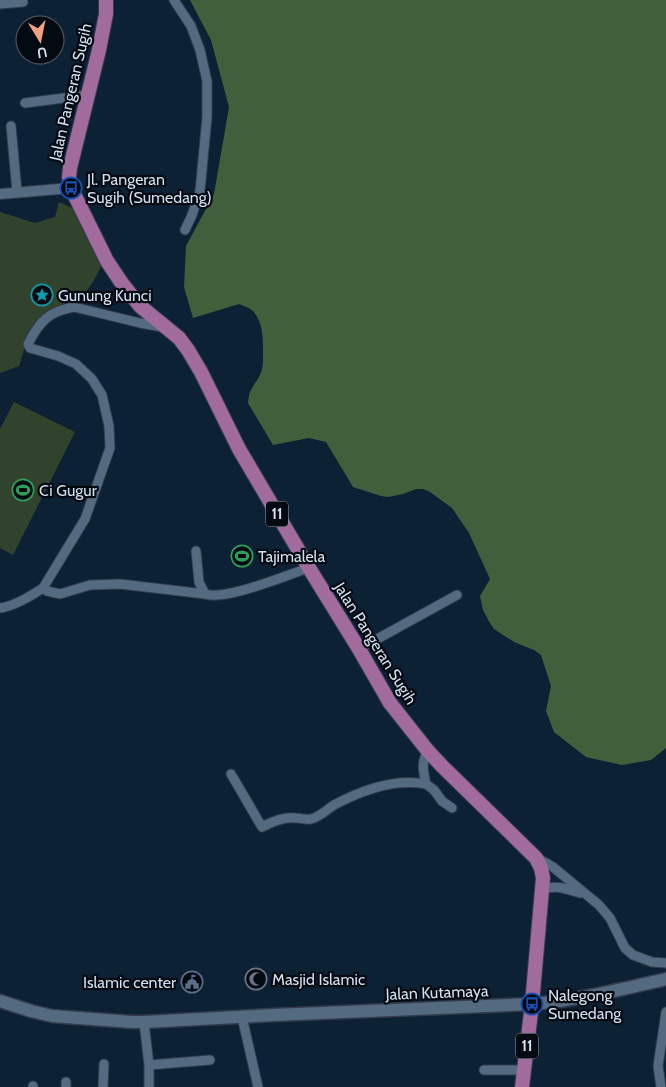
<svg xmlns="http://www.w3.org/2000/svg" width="666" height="1087" font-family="Cabin,sans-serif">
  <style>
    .green { fill: #31432d }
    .forest { fill: #425f3c }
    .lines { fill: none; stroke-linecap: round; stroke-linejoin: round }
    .minor-casing { stroke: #323c4d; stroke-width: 11 }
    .tertiary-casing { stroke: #323c4d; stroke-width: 12 }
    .secondary-casing { stroke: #323c4d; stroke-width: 15 }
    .trunk-casing { stroke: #323c4d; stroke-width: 16 }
    .minor { stroke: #546a81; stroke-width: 9 }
    .tertiary { stroke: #546a81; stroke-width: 10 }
    .secondary { stroke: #546a81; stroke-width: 12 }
    .trunk { stroke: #a16c9d; stroke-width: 14 }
    .labels { text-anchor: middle; stroke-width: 4.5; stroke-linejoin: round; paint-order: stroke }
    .shield { fill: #040a12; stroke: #949fab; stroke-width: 1 }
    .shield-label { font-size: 15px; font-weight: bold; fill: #d2dfec }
    .street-label { font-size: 16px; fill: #d2dfec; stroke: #040a12 }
    .poi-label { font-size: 16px; fill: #d2dfec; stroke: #040a12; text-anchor: start }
  </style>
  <rect width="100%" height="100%" fill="#0d2134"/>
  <path class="green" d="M59,202L86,214L107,255L93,282L74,308L42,325L26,343L19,366L0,373V212L35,223L55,217Z
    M14,402L75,432L13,555L0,548V429Z"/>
  <path class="forest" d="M190,0H666V748L651,760L622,765L586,757L554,732L546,711L551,686L541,655L534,650L514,642L494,629L490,623L483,610L480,596L490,579L469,533L452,508L430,492L423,489H416L403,494L388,497L381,496L353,487L326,442L309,438L273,445L248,403C249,388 254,387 260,375C263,369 263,362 263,356C263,340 264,324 253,311C250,308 244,306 239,304L193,318L184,287L186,246L214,194L229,107L211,40Z"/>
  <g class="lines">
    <g class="minor-casing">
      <path id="minor" d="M174,0L191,26L200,50L207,81V117L200,191L192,215L185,230
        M0,4L23,2
        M25,103L88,95
        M11,126L17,192
        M196,551L199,582L205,594C226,601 286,575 309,568
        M43,588L47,591L60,594L90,585L120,584L205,594
        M0,608C15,606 31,596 43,588L85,519L110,448L109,426L102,395L92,379L76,364L58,356L30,348L28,344C39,322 49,311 74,307L140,323L162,327
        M359,649L457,595
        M231,774L262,827C274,821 283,817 296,818C301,818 306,820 311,819C320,817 326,810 334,805C362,790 394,778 426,784C423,771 421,762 428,751
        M426,784L434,790L442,801L452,808
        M537,858L553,867L599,905L610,918L625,948L633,955L652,962L666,963
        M542,890C554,884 567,889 580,893
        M242,1017L258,1087
        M144,1022L149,1065V1087
        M149,1065L210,1060
        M484,1070H524
        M66,1082V1087
        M33,1086V1087
        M103,1087L104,1064
        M661,1087L658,1066L666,1012"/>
    </g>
    <g class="tertiary-casing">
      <path id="tertiary" d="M0,194L71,188"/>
    </g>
    <g class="secondary-casing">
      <path id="secondary" d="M0,1001L31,1011L52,1016L132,1022H144L274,1015L532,1004C578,1000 622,989 666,979"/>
    </g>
    <g class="trunk-casing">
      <path id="trunk" d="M106,0V14L99,50L70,168L69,177L71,188L107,261L121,282L140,306L179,338L188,350L201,372L239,449L309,568L359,649L390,703L428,751L442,766L536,858L541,868L543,878L532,1004L522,1087"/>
    </g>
    <use href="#minor" class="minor"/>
    <use href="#tertiary" class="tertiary"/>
    <use href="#secondary" class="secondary"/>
    <use href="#trunk" class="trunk"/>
  </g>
  <defs>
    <g id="bus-ring" transform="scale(1.125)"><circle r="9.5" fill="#040a12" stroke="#1a4fb4" stroke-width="1.5"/><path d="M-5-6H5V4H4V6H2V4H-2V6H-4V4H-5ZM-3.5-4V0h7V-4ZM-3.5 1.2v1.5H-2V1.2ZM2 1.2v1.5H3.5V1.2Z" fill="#1a4fb4"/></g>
    <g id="sight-ring" transform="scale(1.125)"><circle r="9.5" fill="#040a12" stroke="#0f9aa8" stroke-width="1.5"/><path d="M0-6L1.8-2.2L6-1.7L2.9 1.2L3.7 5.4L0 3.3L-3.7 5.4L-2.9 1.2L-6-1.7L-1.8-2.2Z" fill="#0f9aa8"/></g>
    <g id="stadium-ring" transform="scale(1.125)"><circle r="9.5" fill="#040a12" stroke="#2e9e5b" stroke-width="1.5"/><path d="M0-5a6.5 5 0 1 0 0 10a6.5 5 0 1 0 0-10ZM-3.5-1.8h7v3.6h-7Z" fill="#2e9e5b"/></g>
    <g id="mosque-ring" transform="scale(1.125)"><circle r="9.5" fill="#040a12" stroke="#6b7280" stroke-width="1.5"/><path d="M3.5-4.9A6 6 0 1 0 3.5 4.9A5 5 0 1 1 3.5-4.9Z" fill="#6b7280"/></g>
    <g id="civic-ring" transform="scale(1.125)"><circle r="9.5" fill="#040a12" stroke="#5c6f8a" stroke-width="1.5"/><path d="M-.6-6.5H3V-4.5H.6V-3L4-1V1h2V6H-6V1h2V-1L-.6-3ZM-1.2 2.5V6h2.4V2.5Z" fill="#5c6f8a"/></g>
  </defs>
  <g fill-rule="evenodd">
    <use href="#bus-ring" x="71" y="188"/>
    <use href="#sight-ring" x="42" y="295"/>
    <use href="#stadium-ring" x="23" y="490"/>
    <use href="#stadium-ring" x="242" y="556"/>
    <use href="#mosque-ring" x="256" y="979"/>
    <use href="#civic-ring" x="192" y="982"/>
    <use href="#bus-ring" x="532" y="1004"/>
  </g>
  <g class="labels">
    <g class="shield">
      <rect x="266" y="501.5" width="22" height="25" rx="4"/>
      <rect x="516" y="1033.5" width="22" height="25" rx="4"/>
    </g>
    <g class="shield-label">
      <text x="277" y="519">11</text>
      <text x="527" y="1051">11</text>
    </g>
    <g class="street-label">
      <text transform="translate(70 92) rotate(-77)" y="6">Jalan Pangeran Sugih</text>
      <text transform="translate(376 643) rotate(58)" y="6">Jalan Pangeran Sugih</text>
      <text transform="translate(437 992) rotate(-2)" y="6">Jalan Kutamaya</text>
    </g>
    <g class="poi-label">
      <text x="87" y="185">Jl. Pangeran<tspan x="87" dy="18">Sugih (Sumedang)</tspan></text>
      <text x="58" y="301">Gunung Kunci</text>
      <text x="39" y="496">Ci Gugur</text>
      <text x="258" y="562">Tajimalela</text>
      <text x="272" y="985">Masjid Islamic</text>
      <text x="176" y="988" text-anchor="end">Islamic center</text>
      <text x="548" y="1001">Nalegong<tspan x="548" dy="18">Sumedang</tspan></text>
    </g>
  </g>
  <g transform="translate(40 40) rotate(170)"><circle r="24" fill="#040a12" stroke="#565f69"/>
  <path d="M0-4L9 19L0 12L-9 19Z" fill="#f39f83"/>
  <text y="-8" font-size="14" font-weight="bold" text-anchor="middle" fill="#d2dfec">U</text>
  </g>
</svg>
